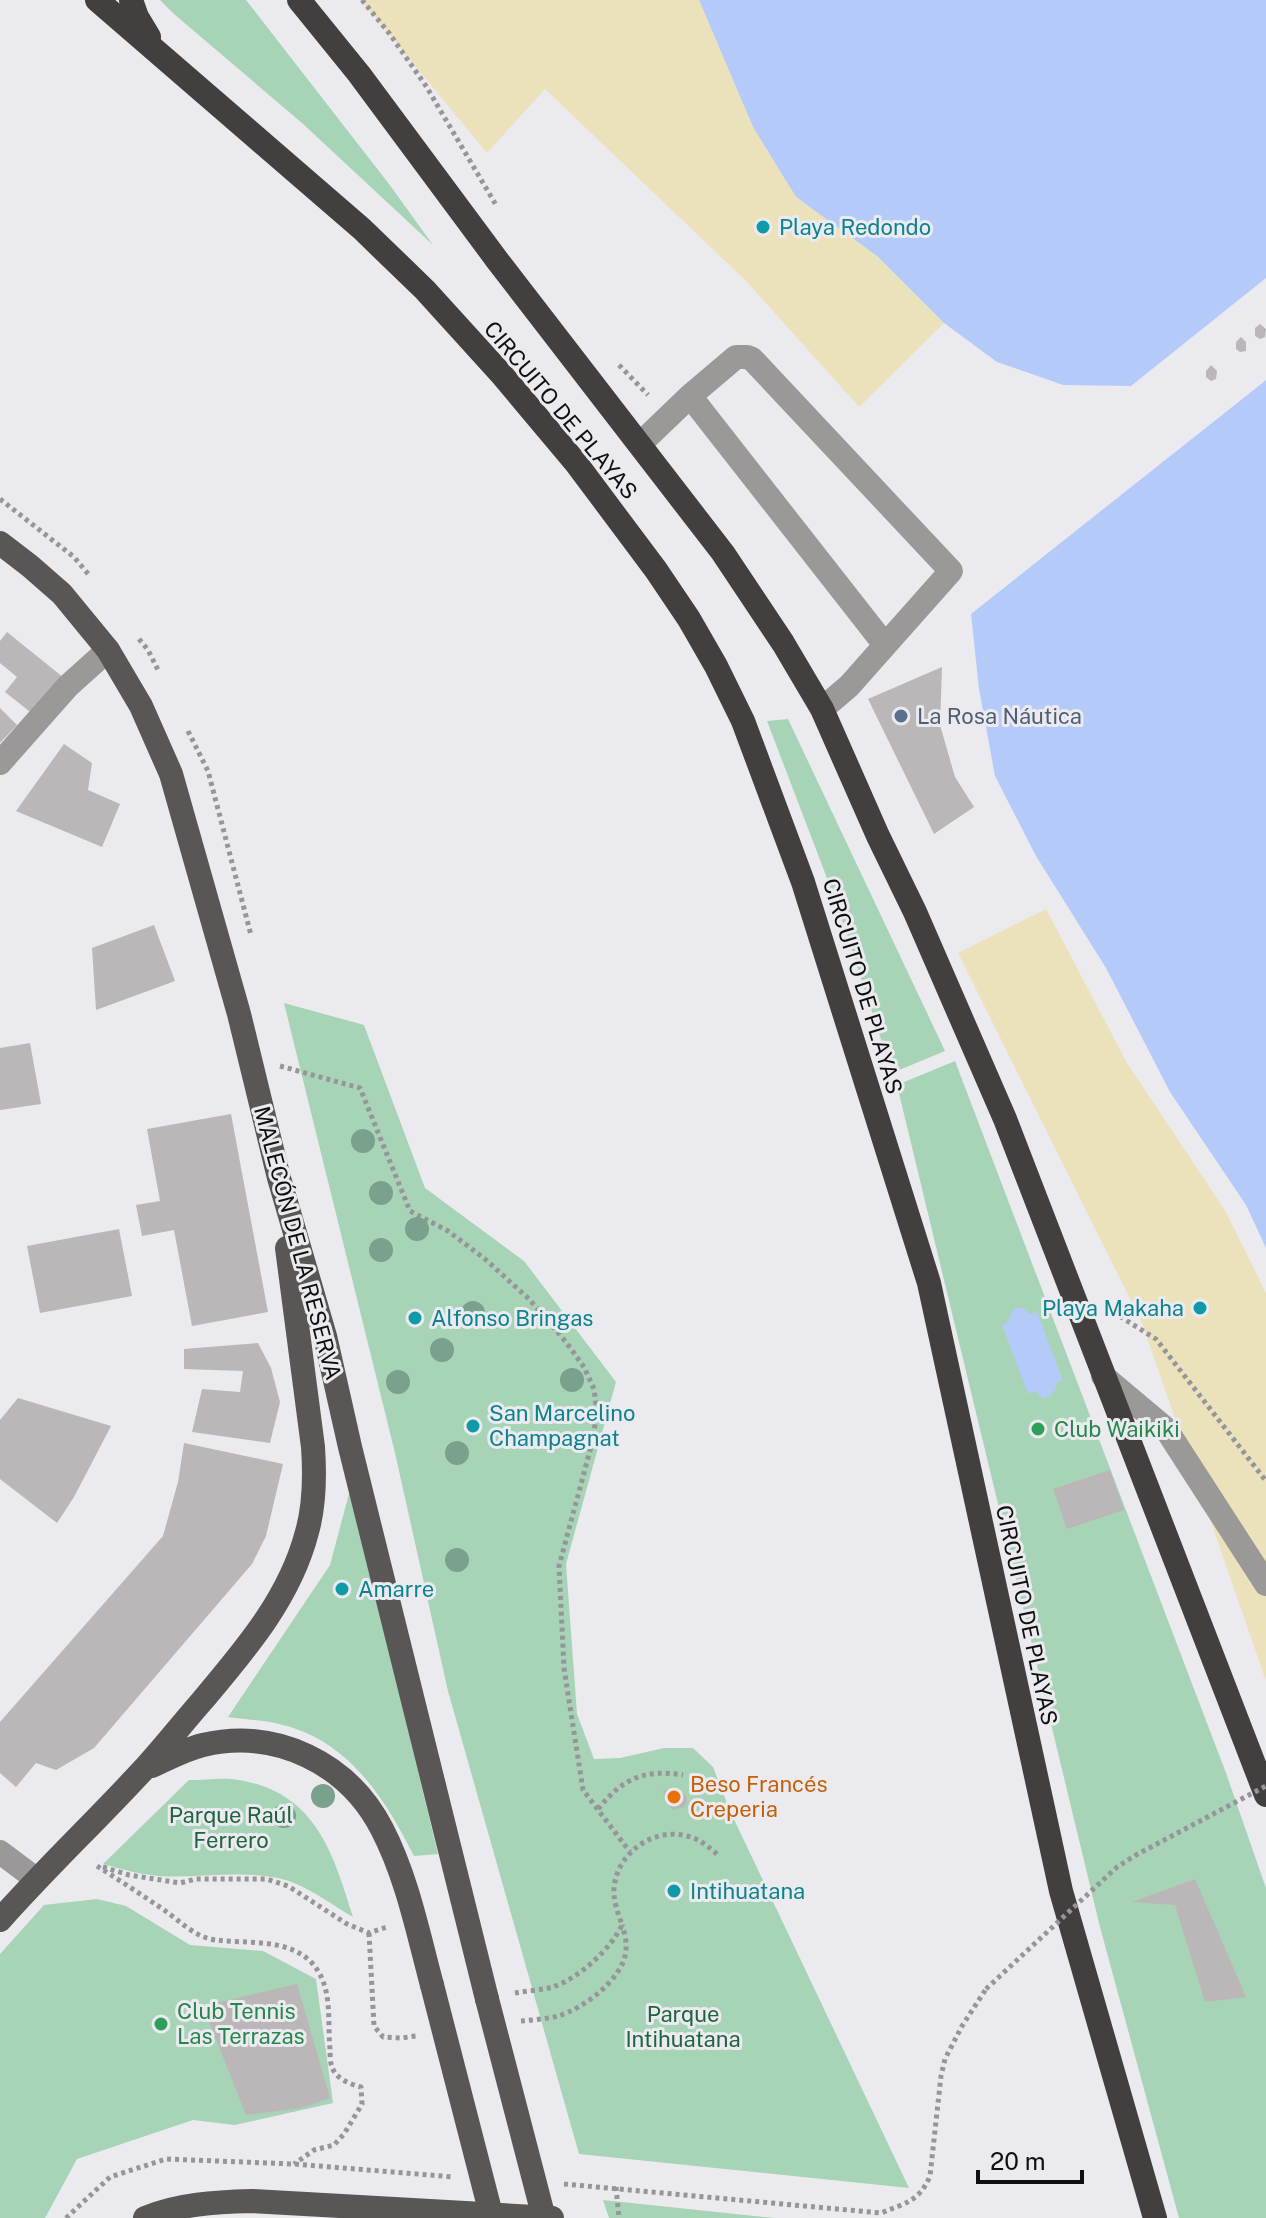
<svg xmlns="http://www.w3.org/2000/svg" width="1266" height="2218" font-family="'Public Sans',sans-serif">
  <style>
    .green { fill: #a7d4b6 }
    .sand { fill: #ebe2bc }
    .water { fill: #b4cbf9 }
    .pier { fill: #ebeaef }
    .building { fill: #bbb6b7 }
    .lines { fill: none; stroke-linecap: round; stroke-linejoin: round }
    .path { stroke: #969599; stroke-width: 5; stroke-dasharray: 4 4; stroke-linecap: butt }
    .minor { stroke: #9b9998; stroke-width: 24 }
    .major { stroke: #595655; stroke-width: 24 }
    .highway { stroke: #423f3e; stroke-width: 24 }
    .path-bridge { stroke: #969599; stroke-width: 5; stroke-dasharray: 4 4; stroke-linecap: butt }
    .major-bridge { stroke: #595655; stroke-width: 24 }
    .tree { fill: #7aa08e }
    .culture-dot { fill: #0f9aa8; stroke: #ebeaef; stroke-width: 3 }
    .service-dot { fill: #5c6f8a; stroke: #ebeaef; stroke-width: 3 }
    .leisure-dot { fill: #2e9e5b; stroke: #ebeaef; stroke-width: 3 }
    .food-dot { fill: #e8710a; stroke: #ebeaef; stroke-width: 3 }
    .labels { text-anchor: middle; stroke-width: 6; stroke-linejoin: round; paint-order: stroke }
    .culture-label { font-size: 22px; fill: #0d838f; stroke: #ebeaef; text-anchor: start }
    .street-label { font-size: 22px; fill: #0f0f10; stroke: #ebeaef }
    .service-label { font-size: 22px; fill: #4e5e75; stroke: #ebeaef; text-anchor: start }
    .leisure-label { font-size: 22px; fill: #27864d; stroke: #ebeaef; text-anchor: start }
    .food-label { font-size: 22px; fill: #c56008; stroke: #ebeaef; text-anchor: start }
    .park-label { font-size: 22px; fill: #1e643e; stroke: #ebeaef }
  </style>
  <rect width="100%" height="100%" fill="#ebeaef"/>
  <path class="green" d="M160,0H246L389,184L433,245L302,123L174,14Z
    M788,719L945,1051L892,1073L835,899L767,721Z
    M284,1003L364,1025L425,1188L524,1261L616,1382L566,1564L577,1714L594,1759L620,1758L664,1748H693L713,1767L730,1811L909,2188L579,2154L448,1691L395,1453Z
    M955,1061L1226,1773L1266,1888V2218H1179L1100,1927L897,1085Z
    M350,1490L438,1854L414,1856C385,1799 350,1742 283,1725C266,1720 246,1720 228,1717L330,1565Z
    M189,1780C205,1780 223,1777 239,1780C316,1793 333,1853 353,1917C334,1906 314,1891 294,1883C255,1867 199,1879 158,1876C139,1874 121,1869 103,1864Z
    M97,1899L126,1906L190,1945L263,1951L316,1979L333,2103L235,2125L193,2120L77,2159L45,2218H0V1954L44,1905Z
    M603,2200L774,2218H609Z"/>
  <path class="sand" d="M361,0H699L753,127L796,197L877,256L944,323L859,407L746,281L545,89L487,153Z
    M1046,909L1127,1063L1226,1212L1266,1293V1681L1142,1323L958,953Z"/>
  <path class="water" d="M699,0H1266V278L1131,386L1063,385L997,362L944,323L877,256L796,197L753,127Z
    M1266,380V1248L1246,1205L1170,1092L1106,968L1036,856L995,776L979,689L971,614Z
    M1015,1308H1023L1030,1314L1037,1312L1063,1381L1056,1383V1389L1049,1397L1043,1398L1035,1391L1028,1394L1002,1325L1009,1322V1316Z"/>
  <path class="pier" d="M1266,376V380L1038,560L1036,557Z"/>
  <path class="building" d="M1260,324L1266,329L1265,337L1260,339L1255,336V328Z
    M1241,337L1246,342V351L1240,352L1236,349V342Z
    M1211,365L1217,371L1216,379L1211,381L1206,377V371Z
    M7,632L69,682L39,719L5,692L17,677L0,663V641Z
    M942,667L940,725L955,777L974,807L934,834L868,699Z
    M0,708L17,725L0,743Z
    M64,744L92,763L88,790L120,804L102,847L16,811Z
    M154,925L175,981L96,1010L92,948Z
    M30,1043L41,1104L0,1110V1048Z
    M231,1114L268,1312L192,1326L174,1230L142,1236L136,1205L160,1201L147,1129Z
    M119,1229L132,1296L40,1313L27,1246Z
    M258,1343L271,1368L280,1402L270,1443L192,1432L202,1389L240,1392L243,1371L184,1369V1349Z
    M18,1398L111,1426L74,1497L57,1523L0,1479V1420Z
    M184,1443L283,1464L266,1536L252,1564L94,1748L56,1770L36,1763L16,1787L0,1773V1722L163,1536L178,1482Z
    M1110,1470L1124,1510L1067,1529L1053,1489Z
    M666,1790H680L687,1797V1802L684,1807L673,1810L665,1801L663,1791Z
    M1195,1879L1246,1997L1205,2002L1175,1905L1132,1902Z
    M297,1984L330,2098L301,2108L246,2115L203,2006Z"/>
  <g class="lines">
    <path class="path" d="M362,0L389,33L426,86L496,205
      M619,365L648,395
      M0,499L74,557L89,575
      M139,639L148,650L159,672
      M188,731L208,771L251,935
      M280,1066L360,1088L410,1211L448,1231L485,1259L529,1299L566,1342L584,1367L594,1389L597,1413L592,1443L559,1566L564,1668L583,1790L630,1852
      M1113,1312L1156,1339L1266,1481
      M598,1809C623,1778 644,1769 683,1775
      M97,1866C119,1880 142,1895 164,1910C180,1921 196,1938 216,1940C246,1944 286,1938 310,1961C334,1985 327,2019 330,2049C330,2054 330,2062 332,2067C336,2079 350,2084 361,2087L362,2104L344,2134L334,2145L314,2150L294,2164
      M103,1867L129,1875L180,1883L196,1879H267L288,1886L347,1924L369,1933L387,1927
      M369,1933L374,2026L383,2037L401,2038L416,2036
      M515,1993C527,1991 541,1990 553,1987C579,1978 611,1949 622,1925C618,1913 613,1900 614,1888C617,1853 653,1827 687,1836C700,1839 709,1847 719,1856
      M521,2021C533,2020 546,2019 558,2016C583,2009 625,1978 626,1949C627,1941 624,1932 622,1925
      M564,2184L881,2213C905,2203 919,2202 930,2176L941,2076L945,2059L962,2026L986,1989
      M616,2187L619,2218
      M66,2218L110,2177L166,2159L294,2164L454,2177"/>
    <path class="minor" d="M690,396L885,645
      M640,444L690,396L736,357H747L752,359L951,571L849,686L822,709
      M0,763L68,686L108,650
      M1103,1376L1166,1429L1266,1584
      M0,1852L36,1879"/>
    <path class="major" d="M0,543L30,566L62,594L108,650L141,706L171,774L239,1014L279,1178L325,1336L350,1447L487,1999
      M152,1766C169,1758 186,1749 203,1745C276,1728 348,1763 382,1829C407,1877 418,1933 432,1985
      M0,1920C46,1868 96,1821 143,1770C163,1748 182,1724 202,1701C245,1650 290,1598 307,1532C315,1504 315,1476 313,1447L287,1248
      M145,2218C178,2204 216,2202 252,2201L552,2218"/>
    <path class="highway" d="M97,0L362,229L425,290L503,376L576,463L656,570L689,619L716,666L743,721L803,882L929,1283L1061,1891L1155,2218
      M131,0L137,17L149,37
      M299,0L359,74L497,260L723,553L783,643L822,709L878,836L915,912L1005,1119L1266,1795"/>
    <path class="path-bridge" d="M986,1989L1117,1867L1136,1855L1266,1786"/>
    <path class="major-bridge" d="M432,1985L492,2218
      M487,1999L544,2218"/>
  </g>
  <g class="tree">
    <circle cx="363" cy="1141" r="12"/>
    <circle cx="381" cy="1193" r="12"/>
    <circle cx="417" cy="1229" r="12"/>
    <circle cx="381" cy="1250" r="12"/>
    <circle cx="473" cy="1313" r="12"/>
    <circle cx="442" cy="1350" r="12"/>
    <circle cx="572" cy="1380" r="12"/>
    <circle cx="398" cy="1382" r="12"/>
    <circle cx="457" cy="1453" r="12"/>
    <circle cx="457" cy="1560" r="12"/>
    <circle cx="323" cy="1796" r="12"/>
    <circle cx="284" cy="1816" r="12"/>
  </g>
  <g class="culture-dot">
    <circle cx="763" cy="227" r="8"/>
    <circle cx="1200" cy="1308" r="8"/>
    <circle cx="415" cy="1318" r="8"/>
    <circle cx="473" cy="1426" r="8"/>
    <circle cx="342" cy="1589" r="8"/>
    <circle cx="674" cy="1891" r="8"/>
  </g>
  <circle class="service-dot" cx="901" cy="716" r="8"/>
  <g class="leisure-dot">
    <circle cx="1038" cy="1429" r="8"/>
    <circle cx="161" cy="2024" r="8"/>
  </g>
  <circle class="food-dot" cx="674" cy="1797" r="8"/>
  <g class="labels">
    <g class="culture-label">
      <text x="779" y="235">Playa Redondo</text>
      <text x="1184" y="1316" text-anchor="end">Playa Makaha</text>
      <text x="431" y="1326">Alfonso Bringas</text>
      <text x="489" y="1421">San Marcelino<tspan x="489" dy="25">Champagnat</tspan></text>
      <text x="358" y="1597">Amarre</text>
      <text x="690" y="1899">Intihuatana</text>
    </g>
    <g class="street-label">
      <text transform="translate(561 410) rotate(50)" y="8">CIRCUITO DE PLAYAS</text>
      <text transform="translate(863 986) rotate(73)" y="8">CIRCUITO DE PLAYAS</text>
      <text transform="translate(298 1243) rotate(75)" y="8">MALECÓN DE LA RESERVA</text>
      <text transform="translate(1027 1615) rotate(78)" y="8">CIRCUITO DE PLAYAS</text>
    </g>
    <g class="service-label">
      <text x="917" y="724">La Rosa Náutica</text>
    </g>
    <g class="leisure-label">
      <text x="1054" y="1437">Club Waikiki</text>
      <text x="177" y="2019">Club Tennis<tspan x="177" dy="25">Las Terrazas</tspan></text>
    </g>
    <g class="food-label">
      <text x="690" y="1792">Beso Francés<tspan x="690" dy="25">Creperia</tspan></text>
    </g>
    <g class="park-label">
      <text x="231" y="1823">Parque Raúl<tspan x="231" dy="25">Ferrero</tspan></text>
      <text x="683" y="2022">Parque<tspan x="683" dy="25">Intihuatana</tspan></text>
    </g>
  </g>
  <path d="M978 2170v12h104v-12" fill="none" stroke="#0f0f10" stroke-width="4"/>
  <text x="990" y="2170" font-size="24" fill="#0f0f10" stroke="#ebeaef" stroke-width="6" paint-order="stroke">20 m</text>
</svg>
